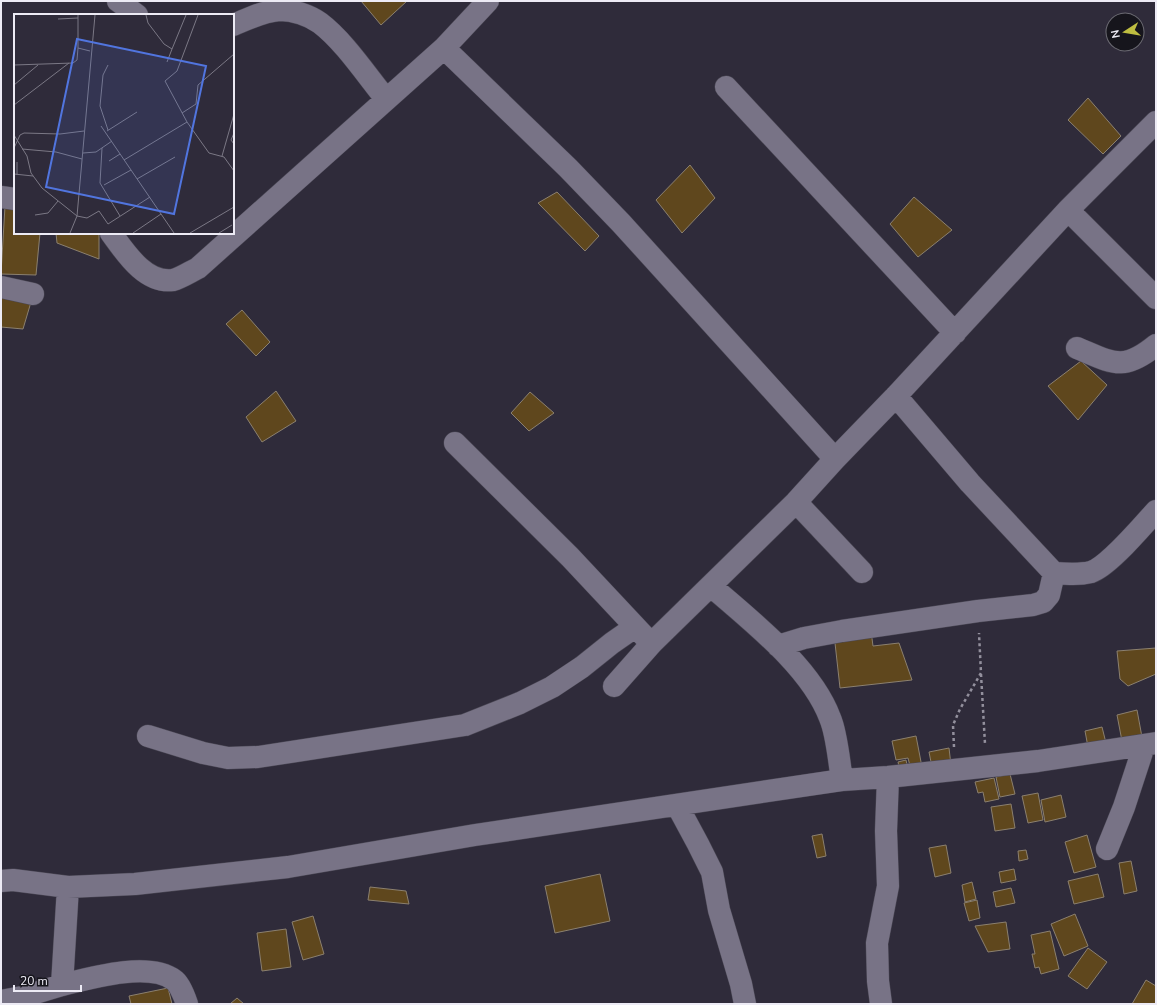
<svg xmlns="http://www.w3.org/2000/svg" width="1157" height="1005" font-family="'Nunito Sans',sans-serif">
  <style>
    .building { fill: #5f471d; stroke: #8b806f }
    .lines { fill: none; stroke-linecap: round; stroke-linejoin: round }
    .minor-casing { stroke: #4a4754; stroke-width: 23 }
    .path { stroke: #93909d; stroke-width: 2.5; stroke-dasharray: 3 3; stroke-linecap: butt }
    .minor { stroke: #787386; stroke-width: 22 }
    .inset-road { fill: none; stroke: #7b7885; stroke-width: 1 }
    .view { fill: #5175df; fill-opacity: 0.15; stroke: #5175df; stroke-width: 2 }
    .inset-edge { fill: none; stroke: #edebf5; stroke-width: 2 }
  </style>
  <rect width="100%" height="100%" fill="#2f2b3a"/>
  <path class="building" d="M361,1H407L381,25Z
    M1088,98L1121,136L1103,154L1068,120Z
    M690,165L715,198L682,233L656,200Z
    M557,192L599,236L585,251L538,203Z
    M914,197L952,230L918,257L890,224Z
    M5,206L15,208V233H40L36,275L1,274Z
    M56,233H99V259L57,243Z
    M1,292L31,302L23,329L1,327Z
    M242,310L270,342L256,356L226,324Z
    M1081,361L1107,385L1078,420L1048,386Z
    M276,391L296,421L262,442L246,417Z
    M530,392L554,413L529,431L511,413Z
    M871,631L873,646L899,643L912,680L840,688L834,634Z
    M1156,648V674L1128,686L1120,679L1117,651Z
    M1137,710L1142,737L1122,741L1117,715Z
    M1102,727L1106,743L1088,747L1085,731Z
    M916,736L922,767L911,770L908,758L896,760L892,741Z
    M949,748L951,765L932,767L929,752Z
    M906,760L908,769L900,771L898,762Z
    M1010,774L1015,794L1000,797L996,777Z
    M994,778L999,799L985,802L983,792L978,793L975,782Z
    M1038,793L1043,820L1028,823L1022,796Z
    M1061,795L1066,817L1045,822L1041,800Z
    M1011,804L1015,828L995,831L991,807Z
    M822,834L826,856L817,858L812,836Z
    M1087,835L1096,867L1074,873L1065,842Z
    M946,845L951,873L935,877L929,848Z
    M1026,850L1028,859L1019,861L1018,851Z
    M1131,861L1137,891L1124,894L1119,863Z
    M1014,869L1016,880L1001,883L999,872Z
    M600,874L610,921L555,933L545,886Z
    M1098,874L1104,897L1074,904L1068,881Z
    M972,882L976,899L965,902L962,885Z
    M370,887L406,891L409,904L368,900Z
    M1011,888L1015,903L996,907L993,892Z
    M977,900L980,918L969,921L964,903Z
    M1075,914L1088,946L1064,956L1051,924Z
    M313,916L324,954L303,960L292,922Z
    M1006,922L1010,949L988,952L975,926Z
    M286,929L291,967L262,971L257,933Z
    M1050,931L1059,969L1041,974L1039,967L1035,968L1032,954H1035L1031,935Z
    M1088,948L1107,962L1087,989L1068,976Z
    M1146,980L1156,986V1004H1132Z
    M168,988L172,1004H131L129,996Z
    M237,998L244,1004H230Z"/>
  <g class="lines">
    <g class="minor-casing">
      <path id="minor" d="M118,1L137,15
        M233,25C248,19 263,11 280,10C293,10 309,15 320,23C344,41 367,76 386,99
        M444,48L568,168L621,223L835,459
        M726,87L955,333
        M1,197L15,199
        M1068,210L1156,298
        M111,233C125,252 145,284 173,280C181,278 190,272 198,268L444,48L488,1
        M1,287L33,294
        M1077,348C1113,363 1123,372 1156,345
        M896,396L970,483L1054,573C1067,574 1079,575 1091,572C1109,566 1142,526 1156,511
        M455,443L570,557L645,637
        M796,502L862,572
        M711,586C751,621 811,667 830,718C837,734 839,762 842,780
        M778,646L804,638L842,631L978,611L1033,605L1043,602L1049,595L1054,573
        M614,686L652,643L796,502L835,459L896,396L1068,210L1156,122
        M148,736L203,753L228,758L258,757L465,725L520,703L552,687L582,667L612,643L635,627
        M677,805L698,844L712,872L719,910L741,984L745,1004
        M1107,849L1124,807L1144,746
        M1,881L13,880L68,887L135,884L288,867L475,835L842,780L888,777L1038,761L1156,743
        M62,985C90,978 149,961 174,980C179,983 185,998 187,1004
        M1,1001L22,997L62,985L68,887
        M881,1004L878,981L877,943L888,886L886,831L888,777"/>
    </g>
    <path class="path" d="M981,674L985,744
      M954,747L953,725L960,709L981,673L979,633"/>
    <use href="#minor" class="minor"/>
  </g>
  <g transform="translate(14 14)">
    <rect width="220" height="220" fill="#2f2b3a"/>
    <path class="inset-road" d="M64,1V34L76,37M81,1L63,202L73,204L85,197L94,210L136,183M132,1L134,9L150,30L158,35L172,1M184,1L163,57L151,67L173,108L195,139L210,143L220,157M44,5L64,4M153,48L158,35M0,51L59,49L63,46L64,34M94,51L89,61L86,92L94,116M0,71L24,51M0,91L55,49M168,99L182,90L184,71L220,40M87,112L160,219M93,117L123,98M220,119L217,126L220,130M0,121L13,142L17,159L28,174L63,202L56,219M0,134L6,121L10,119L46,120L70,117M88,134L86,169L106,202M8,135L42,138L68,145M69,139L82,138L98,127M208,142L220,100M110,146L173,108M95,147L106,140M3,148V161M0,160L19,162M123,165L161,143M90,171L117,156M21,201L34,199L44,187M119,219L147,200M176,219L220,193M205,219L218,211"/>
    <path class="view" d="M63,25L192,52L160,200L32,173Z"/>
    <rect width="220" height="220" class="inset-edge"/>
  </g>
  <rect width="1157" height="1005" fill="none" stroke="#edebf5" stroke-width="4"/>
  <g transform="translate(1125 32) rotate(258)"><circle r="19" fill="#16151c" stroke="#6c6b73"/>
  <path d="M0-3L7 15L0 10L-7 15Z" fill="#bfbe41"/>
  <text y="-6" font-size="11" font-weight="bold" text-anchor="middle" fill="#edebf5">N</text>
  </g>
  <path d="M14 985v6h67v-6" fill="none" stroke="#edebf5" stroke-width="2"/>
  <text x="20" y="985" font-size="12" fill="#edebf5" stroke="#16151c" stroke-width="3" paint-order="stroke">20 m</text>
</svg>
